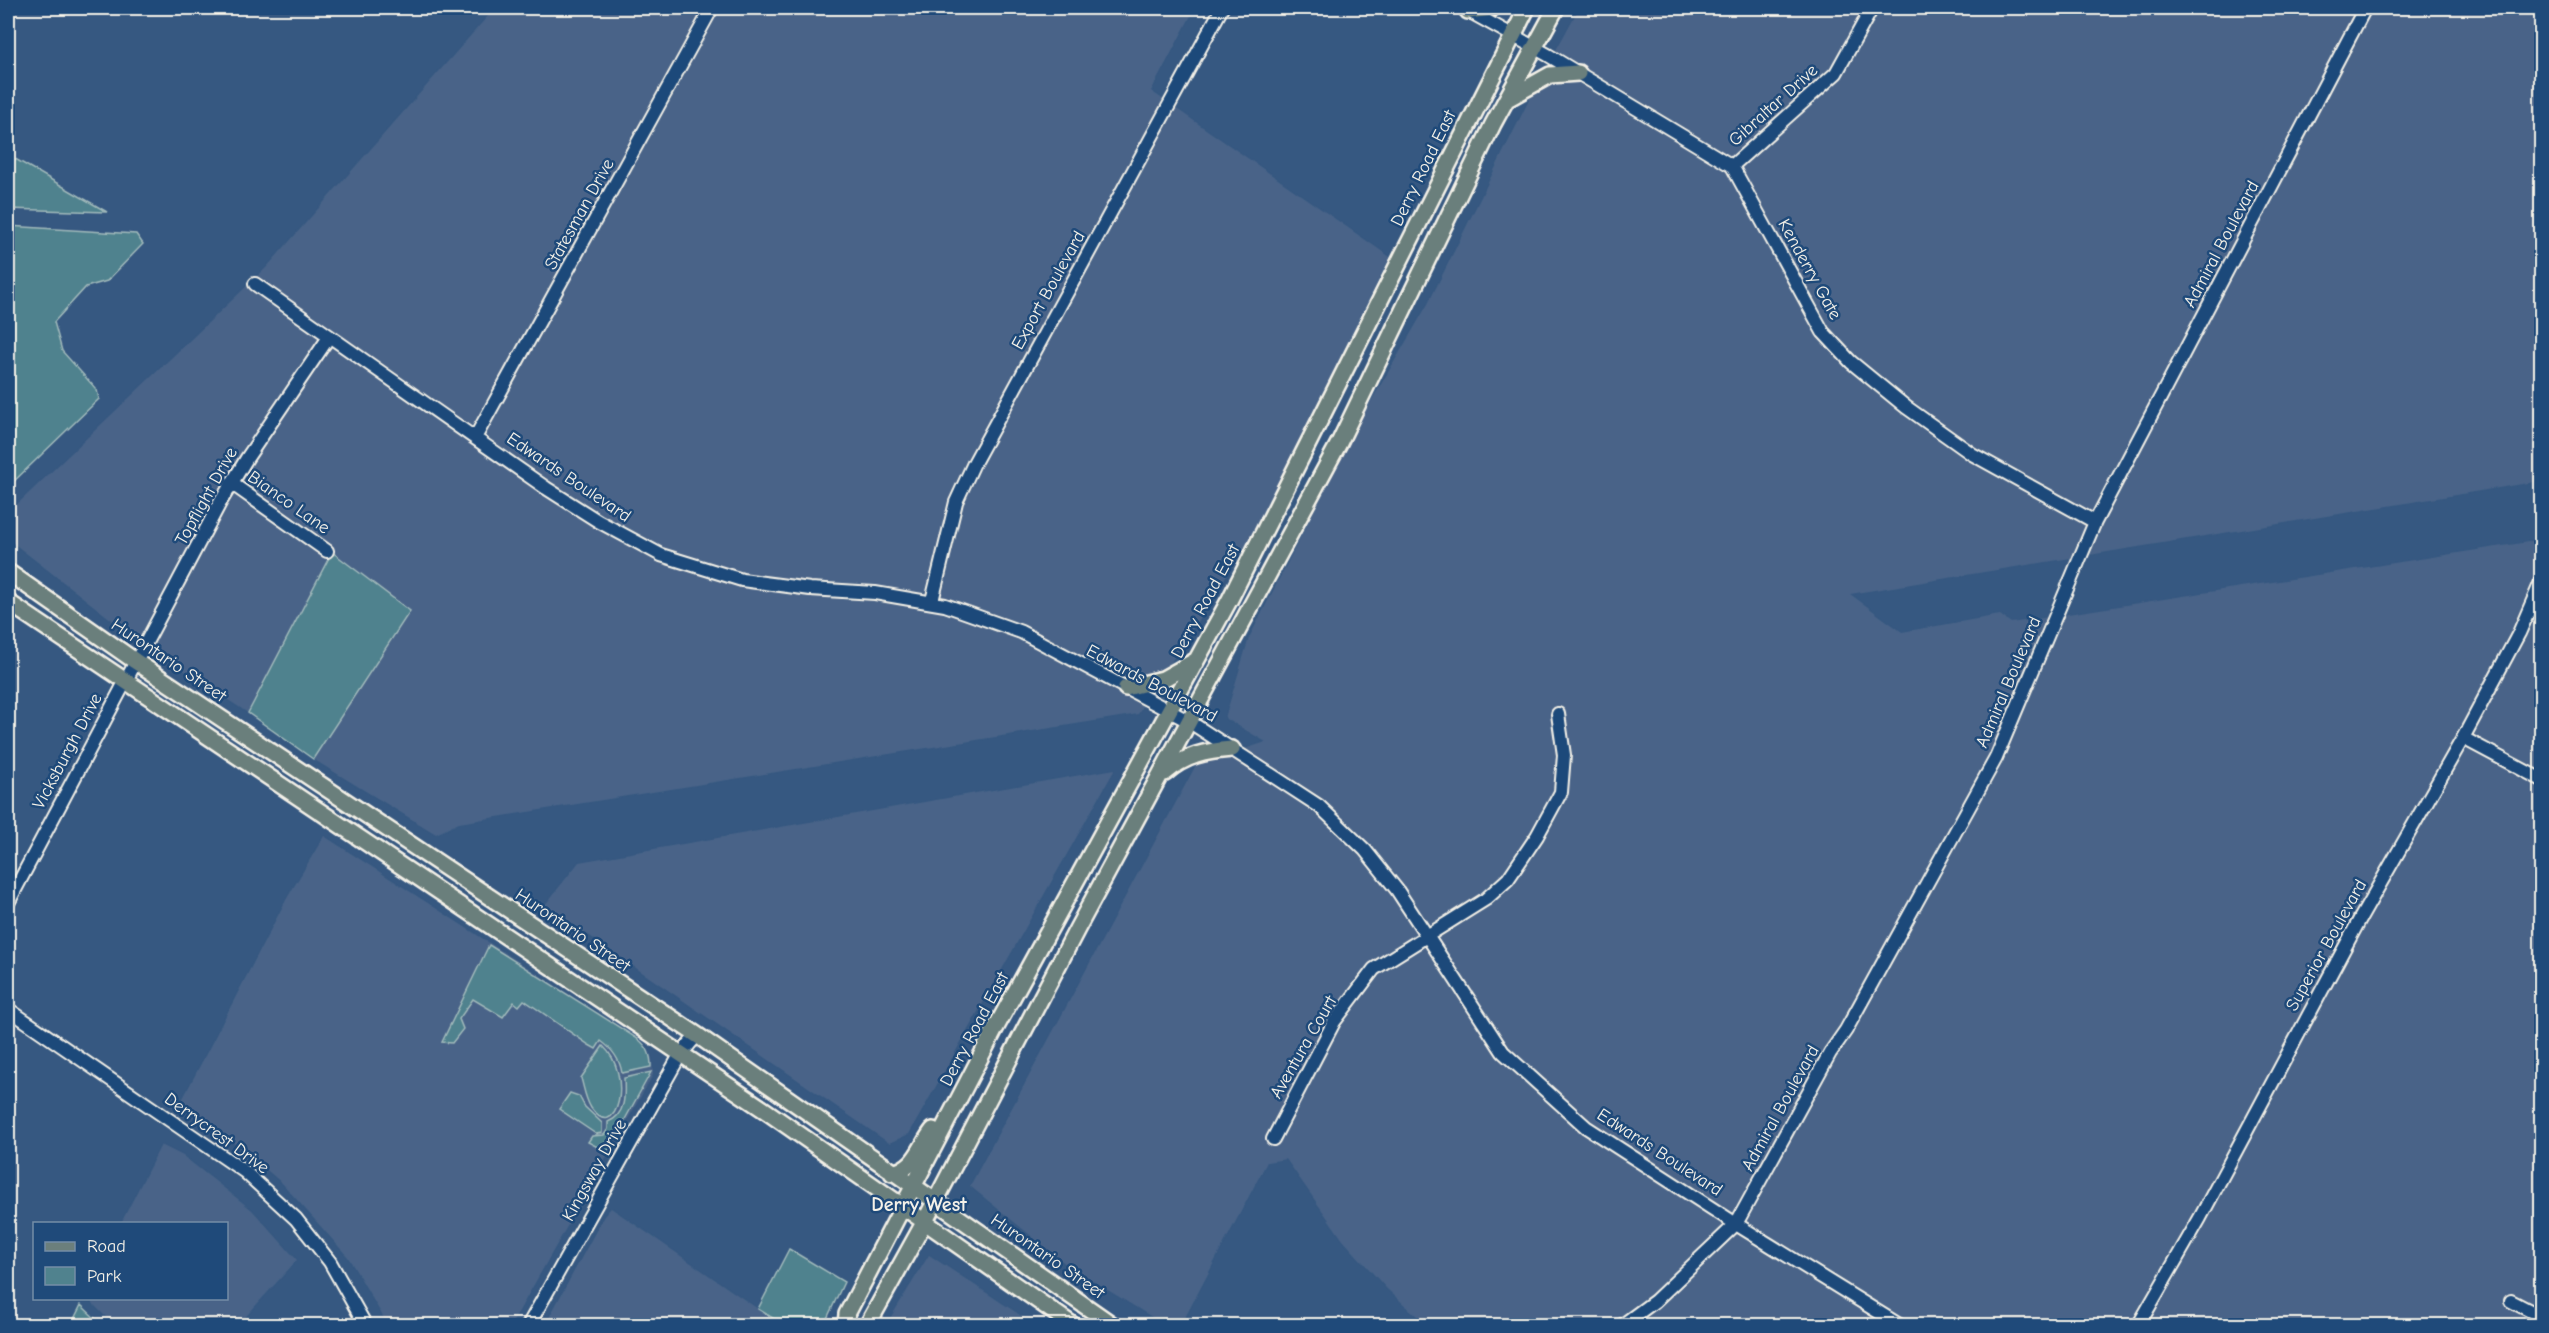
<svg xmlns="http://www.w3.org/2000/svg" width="2549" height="1333" font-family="'Comic Neue',sans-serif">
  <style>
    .built { fill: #496488 }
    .green { fill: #50828e; stroke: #a2babb; stroke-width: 1.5 }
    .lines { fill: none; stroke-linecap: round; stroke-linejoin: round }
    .minor-casing { stroke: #f4f1e8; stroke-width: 16 }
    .major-casing { stroke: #f4f1e8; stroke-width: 20 }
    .minor { stroke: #1f4a7a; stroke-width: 12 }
    .major { stroke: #6b7f7c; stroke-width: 15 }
    .labels { text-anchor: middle; stroke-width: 5; stroke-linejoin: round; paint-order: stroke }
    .street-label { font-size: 18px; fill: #f4f1e8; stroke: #1f4a7a }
    .neighbourhood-label { font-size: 20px; font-weight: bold; fill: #f4f1e8; stroke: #1f4a7a }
  </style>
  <rect width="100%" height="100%" fill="#365881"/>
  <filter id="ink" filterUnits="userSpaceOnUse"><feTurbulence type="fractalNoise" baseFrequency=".0167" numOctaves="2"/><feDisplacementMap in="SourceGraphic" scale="12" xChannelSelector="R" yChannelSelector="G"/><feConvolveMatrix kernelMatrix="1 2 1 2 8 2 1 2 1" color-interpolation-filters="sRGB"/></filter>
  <g filter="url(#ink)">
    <path class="built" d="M495,8H1195L1151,91L1390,257L1249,540L1138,714L459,823L436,834L313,759L410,611L332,552L248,713L135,638L8,539V513L266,268Z
      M1579,8H2541V481L1850,594L1902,632L2000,615L2011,623L2541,540V1325H1427L1387,1289L1343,1240L1286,1159L1267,1162L1181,1325H1165L1067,1265L970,1186L1196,765L1266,742L1225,718L1249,638L1363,415L1428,304L1530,98Z
      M1115,769L909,1134L889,1143L545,905L579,862Z
      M324,836L638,1039L652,1058L653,1075L511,1325H388L348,1257L282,1183L241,1148L179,1106L286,900Z
      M161,1145L183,1156L252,1210L297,1260L238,1325H114L88,1299L226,1298V1224L121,1223Z
      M611,1208L758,1309L784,1325H545L604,1216Z
      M929,1255L1026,1319L1021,1325H886Z"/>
    <path class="green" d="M8,148L10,156L107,212L8,209Z
      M8,226L136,234L143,244L107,281L86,287L54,322L62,351L97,390L99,399L8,487Z
      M332,552L410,611L313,759L248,713Z
      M489,945L638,1039C648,1047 651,1055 651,1067L622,1073C620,1060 612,1049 601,1041L596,1049L589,1045L524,1000L519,1006L514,1002L503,1017L473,999L459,1019L463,1029L452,1043L442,1042Z
      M603,1046C634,1075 617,1145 591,1108C585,1098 584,1088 581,1078Z
      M651,1072L607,1152L588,1142L592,1136L604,1135L608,1129V1122C626,1115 625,1095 624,1078Z
      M570,1093L579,1096L585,1107L602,1123V1133L596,1134L559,1109Z
      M789,1249L844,1282L824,1325H784L758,1309Z
      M81,1305L102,1325H71Z"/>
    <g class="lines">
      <g class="minor-casing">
        <path id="minor" d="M1465,9L1548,55L1732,166L1823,332L1851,362L1906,407L1972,454L2095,522
          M1732,166L1836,73L1872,8
          M255,284L546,488L598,521L661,555L742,580L810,589L875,593L945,605L1021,632L1190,722L1319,806L1365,850L1397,890L1503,1052L1586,1127L1736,1224L1901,1326
          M476,436L712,8
          M231,483L327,551
          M932,601L956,502L974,463L1222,8
          M2463,738L2542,780
          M8,903L221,501L247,458L329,337
          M8,1009L245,1172L296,1219L330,1262L366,1326
          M1273,1139L1334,1022L1374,969L1486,899L1508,879L1537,836L1561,792L1564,755L1558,714
          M2511,1301L2542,1317
          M528,1326L680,1055L697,1035
          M1621,1326L1655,1301L1736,1224L1830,1053L1846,1030L1996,758L2095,522L2365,8
          M2138,1326L2200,1218L2360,919L2463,738L2519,633L2542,580"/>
      </g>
      <g class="major-casing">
        <path id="major" d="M1468,11L1492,8
          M1509,98L1550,75L1578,73
          M8,572L135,661L697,1035L1114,1326
          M8,602L766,1111L1074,1326
          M1126,688L1163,679L1195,661
          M1165,773C1185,755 1206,751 1232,749
          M892,1173C917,1167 919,1148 933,1130
          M846,1326L847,1314L994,1031L1230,599L1527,8
          M867,1326L925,1221L1077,929L1339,443L1493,124L1556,8"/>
      </g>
      <use href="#minor" class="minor"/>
      <use href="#major" class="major"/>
    </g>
  </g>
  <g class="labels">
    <g class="street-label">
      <text transform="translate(1773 105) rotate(-42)" y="6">Gibraltar Drive</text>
      <text transform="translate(1423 168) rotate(-64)" y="6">Derry Road East</text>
      <text transform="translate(579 214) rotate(-61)" y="6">Statesman Drive</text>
      <text transform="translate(2221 244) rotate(-62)" y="6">Admiral Boulevard</text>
      <text transform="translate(1810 269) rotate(61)" y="6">Kenderry Gate</text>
      <text transform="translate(1048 290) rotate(-61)" y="6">Export Boulevard</text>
      <text transform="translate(569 477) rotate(34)" y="6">Edwards Boulevard</text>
      <text transform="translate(206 496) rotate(-61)" y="6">Topflight Drive</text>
      <text transform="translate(289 502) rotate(35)" y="6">Bianco Lane</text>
      <text transform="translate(1205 601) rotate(-62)" y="6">Derry Road East</text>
      <text transform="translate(169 660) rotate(34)" y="6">Hurontario Street</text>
      <text transform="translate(2008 682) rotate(-67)" y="6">Admiral Boulevard</text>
      <text transform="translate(1152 683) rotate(28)" y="6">Edwards Boulevard</text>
      <text transform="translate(67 751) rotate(-62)" y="6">Vicksburgh Drive</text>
      <text transform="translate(573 930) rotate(34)" y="6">Hurontario Street</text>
      <text transform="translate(2326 945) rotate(-61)" y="6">Superior Boulevard</text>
      <text transform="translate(974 1029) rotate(-62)" y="6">Derry Road East</text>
      <text transform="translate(1303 1047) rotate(-60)" y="6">Aventura Court</text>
      <text transform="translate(1780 1108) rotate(-61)" y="6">Admiral Boulevard</text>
      <text transform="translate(217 1133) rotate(36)" y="6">Derrycrest Drive</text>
      <text transform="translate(1660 1152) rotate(33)" y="6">Edwards Boulevard</text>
      <text transform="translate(594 1170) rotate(-61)" y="6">Kingsway Drive</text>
      <text transform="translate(1048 1256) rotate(35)" y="6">Hurontario Street</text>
    </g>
    <g class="neighbourhood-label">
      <text x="919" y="1211">Derry West</text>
    </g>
  </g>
  <rect width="2549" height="1333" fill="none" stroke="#1f4a7a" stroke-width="30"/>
  <rect x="15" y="15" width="2519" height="1303" fill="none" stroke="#f4f1e8" stroke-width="2" filter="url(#ink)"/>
  <rect x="33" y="1222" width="195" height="78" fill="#1f4a7a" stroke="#748da6" stroke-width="1.5"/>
  <rect x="45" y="1242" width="30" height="9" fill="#6b7f7c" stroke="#748da6" stroke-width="1.5"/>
  <text x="87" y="1252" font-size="18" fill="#f4f1e8">Road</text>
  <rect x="45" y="1267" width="30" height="18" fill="#50828e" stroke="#748da6" stroke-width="1.5"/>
  <text x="87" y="1282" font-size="18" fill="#f4f1e8">Park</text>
</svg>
